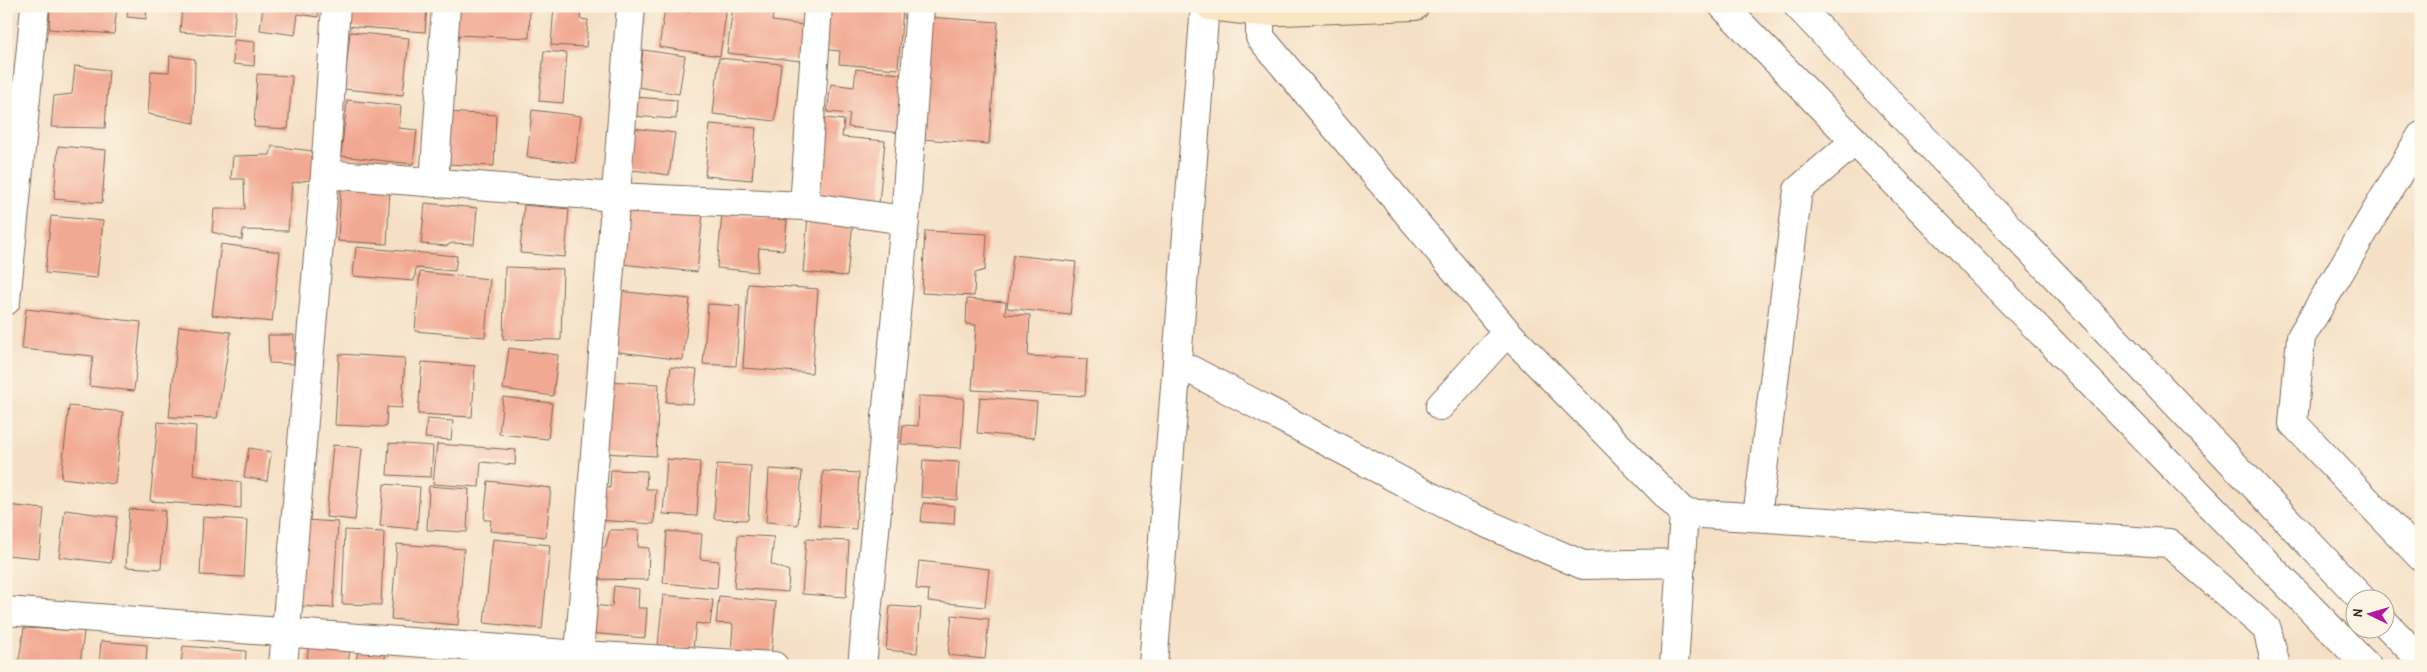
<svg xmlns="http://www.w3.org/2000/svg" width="2427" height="672" font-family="'Patrick Hand',sans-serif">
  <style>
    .building { fill: #f2a993 }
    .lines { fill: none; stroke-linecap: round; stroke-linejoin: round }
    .minor-casing { stroke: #7c6a59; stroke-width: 30 }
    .tertiary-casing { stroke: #7c6a59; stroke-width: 30 }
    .secondary-casing { stroke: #7c6a59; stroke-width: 30 }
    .minor { stroke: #fff; stroke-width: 28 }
    .tertiary { stroke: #fff; stroke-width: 28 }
    .secondary { stroke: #f9e7c3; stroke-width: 28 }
  </style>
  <rect width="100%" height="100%" fill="#fcf5e5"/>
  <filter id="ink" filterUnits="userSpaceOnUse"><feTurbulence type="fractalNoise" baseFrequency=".02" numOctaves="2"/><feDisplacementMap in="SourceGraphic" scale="10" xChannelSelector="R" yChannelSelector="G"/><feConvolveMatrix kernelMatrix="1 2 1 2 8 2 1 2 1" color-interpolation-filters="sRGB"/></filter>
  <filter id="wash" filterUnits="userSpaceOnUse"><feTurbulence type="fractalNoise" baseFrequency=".0096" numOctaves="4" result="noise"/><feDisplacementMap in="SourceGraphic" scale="20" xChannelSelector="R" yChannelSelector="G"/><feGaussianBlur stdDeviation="1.12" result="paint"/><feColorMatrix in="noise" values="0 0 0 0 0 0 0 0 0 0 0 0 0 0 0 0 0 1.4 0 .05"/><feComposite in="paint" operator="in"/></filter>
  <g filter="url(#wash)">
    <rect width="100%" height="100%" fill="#f5e0c6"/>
    <g id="blocks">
      <path class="building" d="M50,6H117L114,34L49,29Z
        M128,6H147L146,19L127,17Z
        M182,6H236L233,36L180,32Z
        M263,6H319L318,17L298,14L295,35L260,30Z
        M347,6H427L425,32L345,26Z
        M456,6H530L529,38L455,35Z
        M554,6H581L580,19L588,20L586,47L551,45Z
        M690,6H727L720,56L659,47L665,9L689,12Z
        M733,6H774L772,21L803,25L801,61L727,53Z
        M825,6L903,9L898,69L839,64L840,51L821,49Z
        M928,17L998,22L989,144L921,139Z
        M350,32L409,38L403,95L344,89Z
        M234,40L255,42L254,66L233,64Z
        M643,50L685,56L679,94L638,87Z
        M544,51L567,53L563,103L539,101Z
        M170,56L195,59L194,123L148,114L151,71L169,72Z
        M719,58L781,64L775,121L713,114Z
        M75,66L109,70L105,128L51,127L54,96L72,94Z
        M856,69L908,75L901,133L848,127L850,114L827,112L831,84L854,87Z
        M257,74L292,76L288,129L254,127Z
        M633,97L677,100L676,119L632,116Z
        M347,100L401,106L399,128L417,130L413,164L341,156Z
        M532,110L581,116L575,163L527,157Z
        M446,112L496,115L494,166L443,164Z
        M817,117L844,120L842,137L885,141L879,204L810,198Z
        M710,124L756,128L752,180L705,176Z
        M632,128L675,133L669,175L626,169Z
        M58,146L106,150L102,203L54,199Z
        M272,146L313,151L314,179L292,183L288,231L243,230L242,240L212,232L214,209H245L244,179H231L233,156L270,155Z
        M341,185L390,188L387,244L338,241Z
        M425,203L477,208L474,244L452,243L446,246L421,244Z
        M524,205L569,209L565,257L520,253Z
        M626,205L703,213L697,272L621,264Z
        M722,214L787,220L784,250L759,248L757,272L717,268Z
        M51,216L103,221L97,278L45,273Z
        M808,217L853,222L847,276L803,272Z
        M925,231L987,234L985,270L975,273L974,296L922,293Z
        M221,244L280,252L272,322L212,315Z
        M356,247L457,256L455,271L416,268L414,281L353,276Z
        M1013,255L1076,262L1070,315L1007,308Z
        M505,267L563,269L561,340L503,339Z
        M420,272L490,279L485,337L415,331Z
        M748,284L818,289L812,373L743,368Z
        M619,291L690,299L683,360L612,351Z
        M967,299L1006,302L1005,314L1030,315L1028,356L1087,359L1085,396L972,390L976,325L966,324Z
        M708,304L740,306L736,366L703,364Z
        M26,309L141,322L134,391L89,386L93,356L22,349Z
        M179,326L231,332L217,418L169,417Z
        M268,335H294V364L269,363Z
        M509,348L558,355L553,396L503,389Z
        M339,354L405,358L402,408L387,407L386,427L335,425Z
        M422,362L475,366L472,417L418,414Z
        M671,367L697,370L693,404L666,402Z
        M606,381L659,384L656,456L602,453Z
        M919,396L964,398L961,448L901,444L903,425L918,426Z
        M503,397L552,403L548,439L499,434Z
        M980,397L1037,402L1034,438L977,433Z
        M69,406L123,412L115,484L61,478Z
        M427,419L453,421L451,440L425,438Z
        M158,422L196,426L193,475L241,482V508L150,501Z
        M389,443L433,446L431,477L387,475Z
        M437,444L516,450L515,465L481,462L479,487L433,484Z
        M333,445L362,448L355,520L326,517Z
        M249,448L271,452L267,481L244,477Z
        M667,459L700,462L697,516L663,514Z
        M923,460L959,462L957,500L921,497Z
        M717,464L751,466L748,520L714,519Z
        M769,469L802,471L798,525L766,522Z
        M611,470L647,471L646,489H656L654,524L597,520L598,487L610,488Z
        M823,471L859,473L856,529L819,526Z
        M488,481L551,488L546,537L490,531L491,520H484Z
        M384,484L420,487L417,529L380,526Z
        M429,486L469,489L467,532L427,530Z
        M923,503L955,506L954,524L921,522Z
        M7,505L44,509L39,558L6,555Z
        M129,509L165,511L161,569L126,567Z
        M65,510L117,517L111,563L59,557Z
        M203,517L247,520L244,577L200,575Z
        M304,520L338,522L333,608L298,606Z
        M345,530L384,532L381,605L342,604Z
        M610,530H639L638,547L649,548L648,580L591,579L592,547L605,548Z
        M667,531L702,534L700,559L719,561L717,588L663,583Z
        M738,535L774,537L771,564L789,571L788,592L734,588Z
        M493,539L550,545L542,629L484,623Z
        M806,539L849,541L846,597L802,594Z
        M397,544L464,549L458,625L391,619Z
        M919,561L989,569L985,607L928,601L929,590L916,589Z
        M614,586L639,589L638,608H647L645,638L589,633L591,605L612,607Z
        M663,595L713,600L710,625L696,623L693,648L658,645Z
        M719,596L776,602L771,657L731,654L733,624L716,623Z
        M890,606L921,608L917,653L886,650Z
        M952,615L989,619L985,659L948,655Z
        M24,628L84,631L80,666H18Z
        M101,641L147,645L146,666H99Z
        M309,644L350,648L348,666H306Z
        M359,645L386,650L384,666H355Z
        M183,646L246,651L245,666H181Z"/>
    </g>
  </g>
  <g filter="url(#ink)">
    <use href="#blocks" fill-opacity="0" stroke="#7c6a59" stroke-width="1"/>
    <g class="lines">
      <g class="minor-casing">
        <path id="minor" d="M1260,12V37L1507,332L1684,513L2169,543L2267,629L2276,666
          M2421,136L2301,337L2293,423L2421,557
          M325,174L616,197L804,206L905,220
          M434,183L446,6
          M804,206L818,6
          M6,301L35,6
          M1178,369L1191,370L1462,513L1583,565L1682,563
          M1440,406L1507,332
          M1757,517L1798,190L1855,141
          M6,611L580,655L774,666
          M283,666L325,174L336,6
          M578,666L631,6
          M862,666L905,220L920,6
          M1153,666L1205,6
          M1674,666L1684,513"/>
      </g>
      <g class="tertiary-casing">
        <path id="tertiary" d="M1723,6L2367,666
          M1798,6L2363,600
          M2384,622L2421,660"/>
      </g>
      <g class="secondary-casing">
        <path id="secondary" d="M1210,6L1260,12L1415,6"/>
      </g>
      <use href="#minor" class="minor"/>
      <use href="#tertiary" class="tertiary"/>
      <use href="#secondary" class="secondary"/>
    </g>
  </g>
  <rect width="2427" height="672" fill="none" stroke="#fcf5e5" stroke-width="25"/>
  <g transform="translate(2370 614) rotate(275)"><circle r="24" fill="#fcf5e5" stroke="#afa495"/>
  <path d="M0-4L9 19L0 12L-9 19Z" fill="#b5179e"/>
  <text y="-8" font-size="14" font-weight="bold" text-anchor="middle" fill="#3b2a1e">N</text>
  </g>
</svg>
